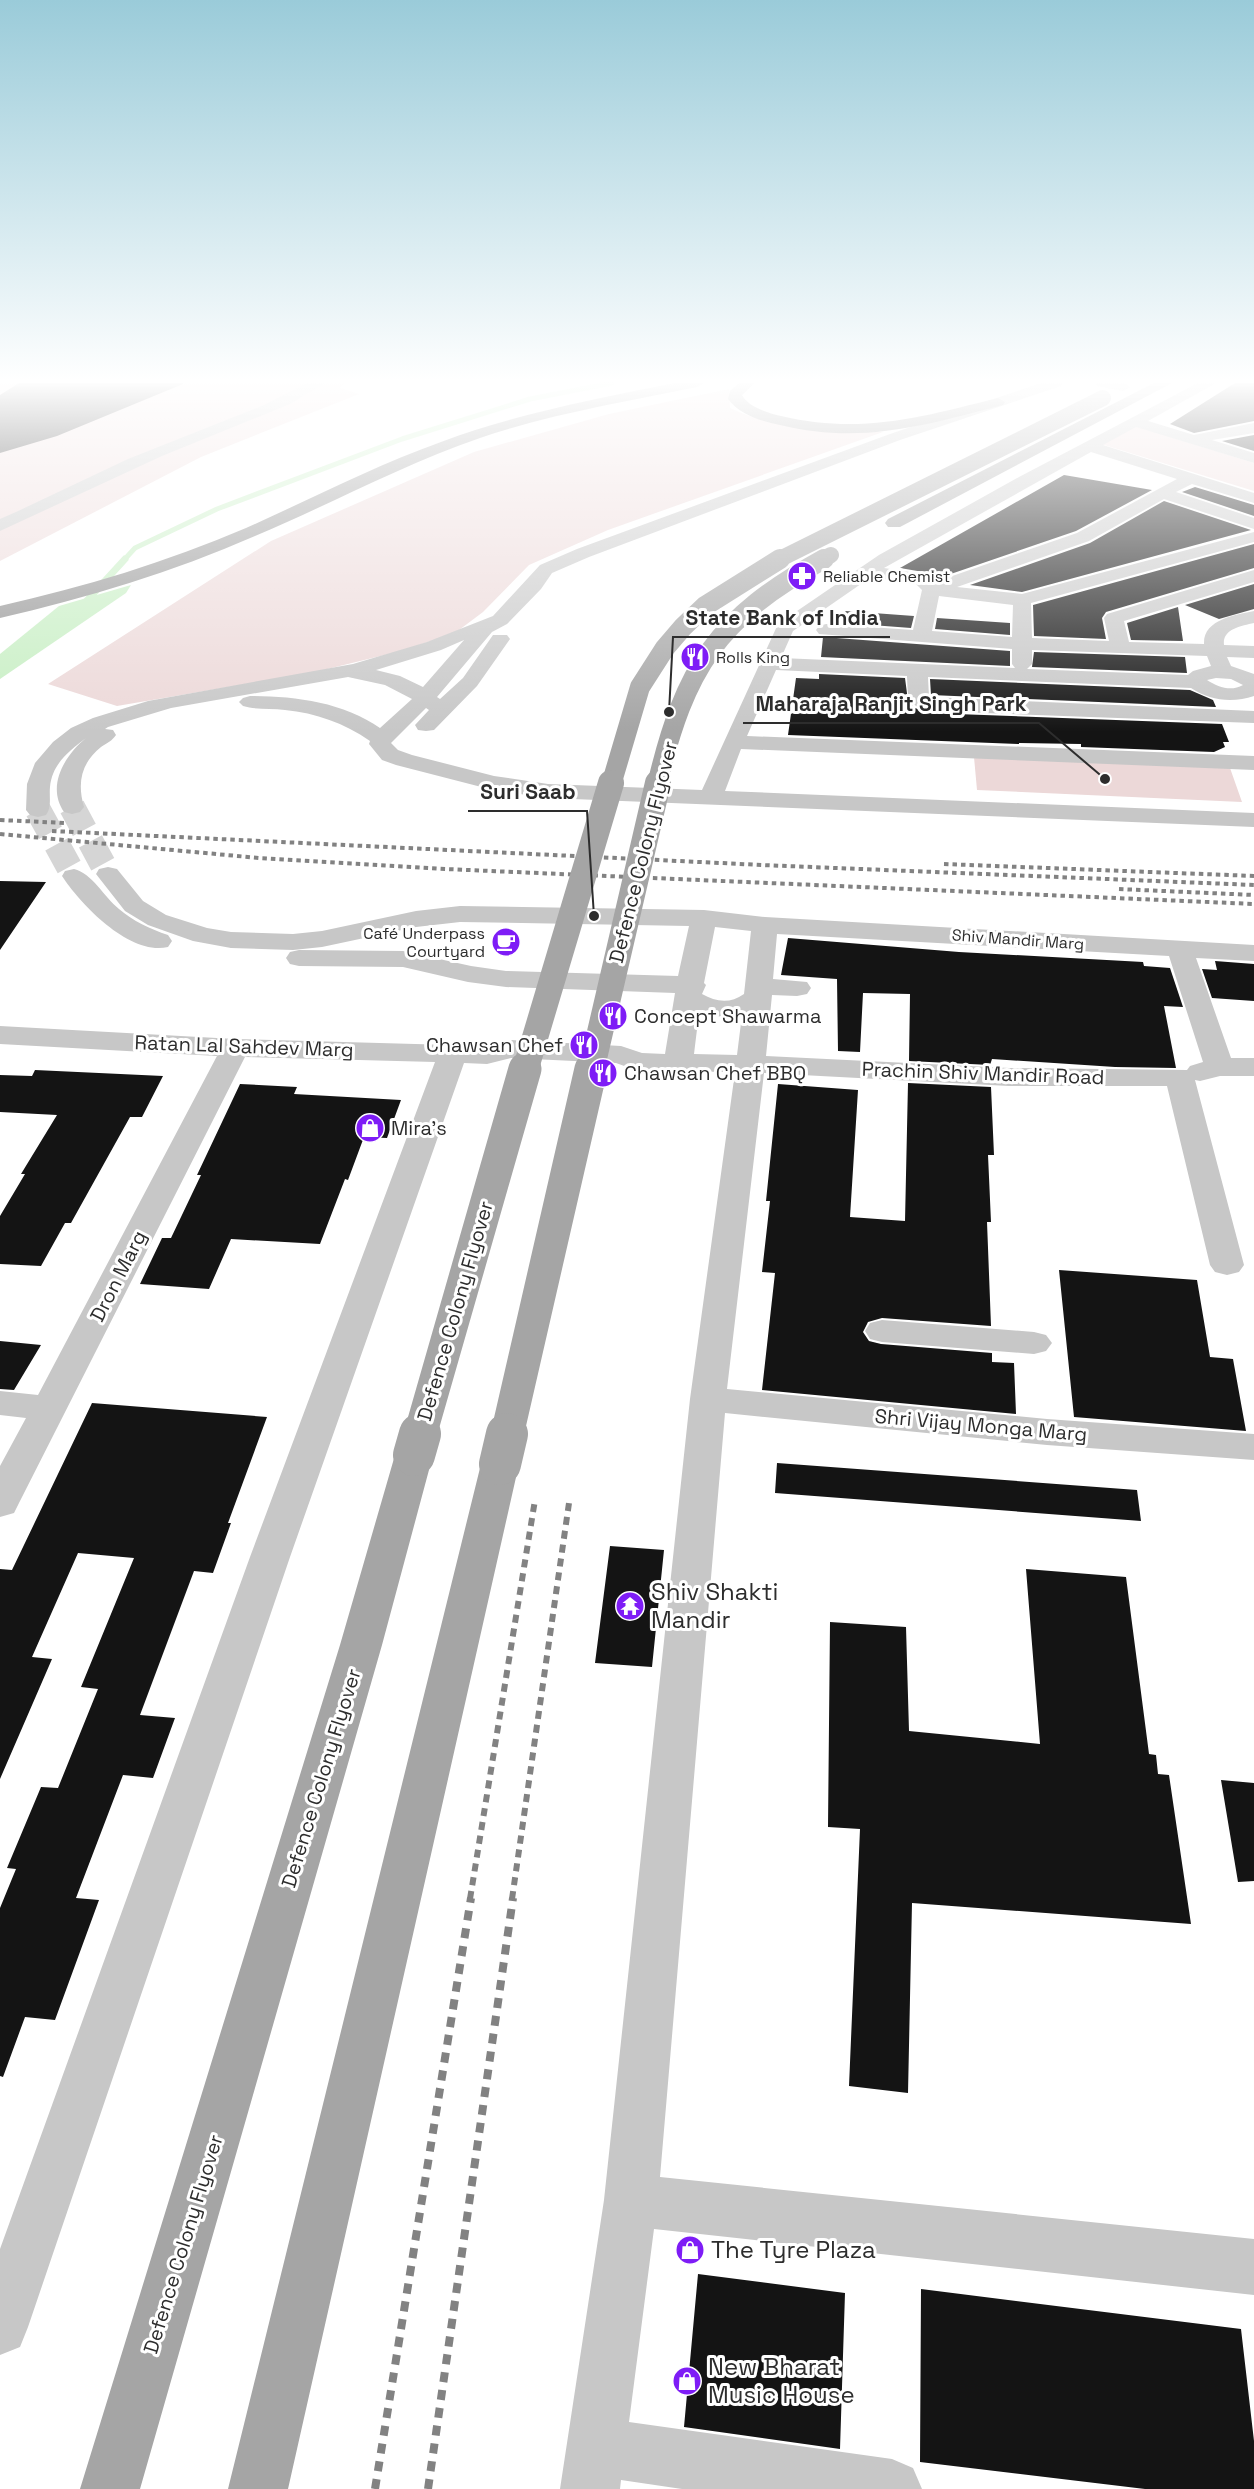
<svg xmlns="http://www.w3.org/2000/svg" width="1254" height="2489" font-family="'Space Grotesk',sans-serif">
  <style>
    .green { fill: #ecd8d8 }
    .water { fill: #c6eec2 }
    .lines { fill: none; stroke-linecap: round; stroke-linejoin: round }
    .stream-far1 { stroke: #c6eec2; stroke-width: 5 }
    .stream { stroke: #c6eec2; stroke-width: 7 }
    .building { fill: #141414 }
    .minor-tunnel { stroke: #d5d5d5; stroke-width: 26; stroke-dasharray: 26 13; stroke-linecap: butt }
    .minor { fill: #c7c7c7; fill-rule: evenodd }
    .major { fill: #a5a5a5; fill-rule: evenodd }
    .highway { fill: #949494; fill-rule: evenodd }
    .rail-far2 { stroke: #828282; stroke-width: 4; stroke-dasharray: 4.5 4; stroke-linecap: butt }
    .rail-far1 { stroke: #828282; stroke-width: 6; stroke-dasharray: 8 6; stroke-linecap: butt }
    .rail { stroke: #828282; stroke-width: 8; stroke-dasharray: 10 8; stroke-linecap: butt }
    .major-bridge-far4 { stroke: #a5a5a5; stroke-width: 16 }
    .major-bridge-far3 { stroke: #a5a5a5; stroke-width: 20 }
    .major-bridge-far2 { stroke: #a5a5a5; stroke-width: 26 }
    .major-bridge-far1 { stroke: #a5a5a5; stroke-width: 33 }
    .major-bridge { stroke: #a5a5a5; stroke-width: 42 }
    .labels { text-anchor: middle; stroke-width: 6; stroke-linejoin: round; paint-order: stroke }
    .far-poi-label { font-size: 16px; fill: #2d2d2d; stroke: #fff; text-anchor: start }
    .far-street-label { font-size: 16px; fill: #2d2d2d; stroke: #fff }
    .street-label { font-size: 20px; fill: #2d2d2d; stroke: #fff }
    .poi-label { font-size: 20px; fill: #2d2d2d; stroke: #fff; text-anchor: start }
    .near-poi-label { font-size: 24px; fill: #2d2d2d; stroke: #fff; text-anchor: start }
    .leader { fill: none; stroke: #2d2d2d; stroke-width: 2 }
    .callout-dot { fill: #2d2d2d; stroke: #fff; stroke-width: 2 }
    .callout-label { font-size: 21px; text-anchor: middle; font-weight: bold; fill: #2d2d2d; stroke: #fff; stroke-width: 6; stroke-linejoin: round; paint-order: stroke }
  </style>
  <rect width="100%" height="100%" fill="#fff"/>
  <path class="green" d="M0,383H345L340,388L359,394L201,457L0,561Z
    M729,389L730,408C778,430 830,433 883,432L608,530L529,565L483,612L455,633L401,651L311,673L117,706L48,684L271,541L474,452L609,414Z
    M1135,426L1254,463V491L1101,444Z
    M974,757L1230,768L1242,802L977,790Z"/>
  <path class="water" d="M131,585L126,593L0,679V654L59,606Z"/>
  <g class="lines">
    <path class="stream-far1" d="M124,560L135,548L217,509L402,439L530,399L612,383"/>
    <path class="stream" d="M82,606L125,559"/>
  </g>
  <path class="building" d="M19,383H183V384L57,436L0,453V395Z
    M1235,383H1254V421L1194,433L1170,424Z
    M1254,435V451L1222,441Z
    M1064,475L1152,490L1076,531L939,578L929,573L900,568Z
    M1195,487L1254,505V516L1182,492Z
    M1164,501L1251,530L1022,592L970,585L1090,543Z
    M1254,544V568L1106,612L1102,618L1106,639L1034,636L1033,605Z
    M1254,584V609L1219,619L1185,605Z
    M1178,607L1183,641L1131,640L1127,623Z
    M846,611L914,616L911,628L832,622Z
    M937,618L1010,623V635L935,629Z
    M823,637L1010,651V666L821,657Z
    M1034,652L1185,657L1187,673L1032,667Z
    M819,674L905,678L908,701L915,708L929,713L1222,724L1229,742H1223L1225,747L1214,752L1081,747V744L1019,743V744L788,735L796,678L819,679Z
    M930,679L1190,690L1213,700L1216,707L931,695Z
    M0,881L46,882L0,950Z
    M788,938L959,952L1143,962L1144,966L1170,968L1183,1007L1164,1006L1176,1068L1115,1067L992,1059L990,1065L909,1061L910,994L863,993L860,1052L838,1051L837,979L781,975Z
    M1215,961L1254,964V1001L1212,998L1202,969L1217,970Z
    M35,1070L163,1076L142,1117H130L71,1223H65L41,1266L0,1264V1216L25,1174H21L57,1115L0,1112V1075L32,1076Z
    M908,1083L991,1087L994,1155H988L991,1222H987L991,1326L882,1318L868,1322L863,1332L869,1341L881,1344L992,1353V1362L1014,1363L1016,1414L762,1390L775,1273L762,1272L770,1201H766L778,1084L858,1090L850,1217L905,1221Z
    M240,1084L297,1087L294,1094L401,1100L387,1138L364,1137L348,1180L345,1179L320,1244L231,1239L209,1289L140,1284L162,1238H171L201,1175H197Z
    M1059,1270L1197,1280L1210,1357L1233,1359L1246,1431L1074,1417Z
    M0,1341L41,1345L14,1390L0,1389Z
    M92,1403L267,1417L228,1523H231L213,1573L194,1571L140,1715L175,1718L153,1778L123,1775L76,1898L99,1900L55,2020L25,2017L3,2077L0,2076V1908L16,1869L7,1868L41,1787L58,1788L98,1689L81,1687L134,1558L78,1553L32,1657L52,1659L0,1779V1569L12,1570Z
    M777,1463L1137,1490L1141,1521L775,1493Z
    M610,1546L664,1550L652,1667L595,1663Z
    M1026,1569L1126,1577L1149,1754L1156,1755L1158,1774L1169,1775L1191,1924L912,1903L908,2093L849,2086L860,1829L828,1827L830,1622L906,1627L909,1731L1040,1744Z
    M1221,1780L1254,1783V1881L1238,1882Z
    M698,2274L845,2293L840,2449L684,2427Z
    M921,2289L1241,2329L1254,2441V2489H1145L920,2462Z"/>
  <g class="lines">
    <path class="minor-tunnel" d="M72,807L108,874
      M38,810L74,876"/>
    <path class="minor" d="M307,383H325L290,404L162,456L0,531V519L16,512L128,459L262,406Z
      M1041,383H1063L1061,386L900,440L589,557L552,573L541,589L507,624L492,632L437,697L440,699L463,678L493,635H507L510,639L477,686L434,730L426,731L418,730L415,725L429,710L426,708L391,743L398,750L412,755L494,776L548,784L702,790L778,624L879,555L1019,477L1198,383H1216L1148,421L1194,435L1254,423V433L1212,440L1254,453V463L1136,427L1103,445L1254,493V503L1192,484L1176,492L1254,518V529L1164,499L1089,541L957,587L1022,594L1254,532V542L1031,603L1032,638L1109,641L1104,618L1107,614L1254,570V582L1124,621L1129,642L1204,644C1203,619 1236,615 1254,611V623C1241,626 1222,629 1224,645L1254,646V658L1227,657L1231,666L1254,674V696C1233,703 1210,701 1191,688L928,677L929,697L1254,711V723L930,711C906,705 908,698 907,676L776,670L747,736L1254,756V770L741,749L725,791L1254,813V827L548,798L493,790L396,765L382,760L369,744L370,741C344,723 316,713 285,710C271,708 256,710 243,706L239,702L243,698L250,696C294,696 343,702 380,728L412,699L385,685L348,677L171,708L108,727L105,729L113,730L116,735C112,741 107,743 101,747C81,763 77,783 84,807L80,812L72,814L64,812C46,786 65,755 86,738C69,751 52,764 50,787C49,797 52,807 46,815L38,817L30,815L26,810L27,784L35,763L53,742L71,728L93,718L148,701L353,664L427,642L493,616L540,565L577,549L890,434ZM1091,452L1177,479L1077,533L935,582L929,575L884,568ZM871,577L916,584L922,590L913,630L826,624L819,626L816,630L819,634L1012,649V664L1015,668L781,658L793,631ZM939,596L1013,605L1012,637L932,631ZM464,640L423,687L400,676L376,670L441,650ZM1032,650L1207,656L1211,666L1193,671L1188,675L1027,669L1032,664ZM1216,678L1231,679L1243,685C1231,692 1218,687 1207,680Z
      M1095,383H1125L1130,387L1123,391L1097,386Z
      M108,867L117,869L143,901L166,915L207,928L231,932L293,934L322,931L416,911L460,906L704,910L765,917L1254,945V961L1196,958L1231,1058H1254V1076H1220L1200,1081L1195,1080L1244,1265L1239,1272L1227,1275L1215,1272L1210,1265L1167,1086H1009L764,1073L727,1389L1047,1419L1254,1434V1460L1047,1445L725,1413L660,2177L1254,2239V2295L654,2229L629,2422L892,2459L913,2468L922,2489H682L621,2480L620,2489H560L604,2200L690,1399L735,1072L638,1071L616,1063L511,1058L487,1064L464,1063L290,1557L28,2327L20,2347L0,2355V2249L250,1557L435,1062L245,1057L19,1503L14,1513L0,1517V1466L26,1418L0,1415V1391L38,1395L217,1056L0,1044V1026L235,1039L487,1046L511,1040L621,1046L642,1053L665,1054L675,993L506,987L468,982L403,967L299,966L290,964L286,958L290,952L299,950L403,951L471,966L506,971L678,976L689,926L460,922L416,927L322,947L293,950L231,948L193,941L148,925L125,911L96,874L99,869ZM715,927L751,931L744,994C730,1004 716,1002 702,994L706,985L704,983ZM777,934L1169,956L1203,1062L1190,1066L1187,1070L1009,1068L766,1056L772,995L797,996L807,994L811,988L807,982L773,979ZM699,1013L723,1017L742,1015L737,1055L694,1054Z
      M74,869C92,873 104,897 119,909C133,921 150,929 168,935L172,941L168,947C130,956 81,905 62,876L65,871Z
      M882,1320L1034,1332L1046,1335L1052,1343L1046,1351L1034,1354L882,1342L870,1339L865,1331L870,1323Z"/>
    <path class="major" d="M1154,383H1172L900,527H888L885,523L888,519Z
      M414,1442L427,1446L433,1455L382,1645L140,2489H80L340,1645L395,1455L401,1446Z
      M500,1451L513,1455L519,1464L288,2489H228L481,1464L487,1455Z"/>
    <path class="highway" d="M674,383H704L697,387C624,402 550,414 480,438C402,465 331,504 255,536C173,572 87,598 0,618V606C84,587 167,562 246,528C311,499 374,466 441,442C516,414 595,399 674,383Z
      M739,383H755L742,395C748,407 768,413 781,416C862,435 921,417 998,398L1005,402L1003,405C925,425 862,445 780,425C761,421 740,415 728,399L730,391Z"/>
    <path class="rail-far2" d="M0,820L66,823
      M52,831L762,865L1254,885
      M0,834L259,858L445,869L1254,904
      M944,864L1254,876
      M1119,889L1254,895"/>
    <path class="rail-far1" d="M470,1899L535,1500
      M512,1899L569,1503"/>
    <path class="rail" d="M375,2489L471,1898
      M428,2489L513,1898"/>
    <path class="major-bridge-far4" d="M778,560L1103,398
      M821,560L831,555"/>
    <path class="major-bridge-far3" d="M611,785L640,687L665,648L683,627L705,606L780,559
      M657,785C685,667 717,618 824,559"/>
    <path class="major-bridge-far2" d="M525,1071L611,783
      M591,1071L658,783"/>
    <path class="major-bridge-far1" d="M420,1435L525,1069
      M507,1435L591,1069"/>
    <path class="major-bridge" d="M414,1455L420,1434
      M500,1464L507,1434"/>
  </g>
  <linearGradient id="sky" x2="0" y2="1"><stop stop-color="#9acbd9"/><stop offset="0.52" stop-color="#fff"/><stop offset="1" stop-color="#fff" stop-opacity="0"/></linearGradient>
  <rect width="1254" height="732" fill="url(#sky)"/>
  <defs>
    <g id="pharmacy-disc" transform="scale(1.5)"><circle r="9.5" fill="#7e1cf6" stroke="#fff"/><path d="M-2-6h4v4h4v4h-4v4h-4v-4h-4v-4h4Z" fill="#fff"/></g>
    <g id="restaurant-disc" transform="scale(1.5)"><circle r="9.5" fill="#7e1cf6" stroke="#fff"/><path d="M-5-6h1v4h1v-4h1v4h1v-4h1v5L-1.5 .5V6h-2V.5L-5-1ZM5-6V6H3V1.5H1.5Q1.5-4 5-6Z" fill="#fff"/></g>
    <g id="cafe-disc" transform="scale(1.5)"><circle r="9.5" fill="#7e1cf6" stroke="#fff"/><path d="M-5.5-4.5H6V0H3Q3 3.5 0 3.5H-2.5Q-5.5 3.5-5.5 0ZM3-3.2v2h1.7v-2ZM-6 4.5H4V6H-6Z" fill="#fff"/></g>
    <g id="shop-disc" transform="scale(1.5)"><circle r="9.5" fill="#7e1cf6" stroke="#fff"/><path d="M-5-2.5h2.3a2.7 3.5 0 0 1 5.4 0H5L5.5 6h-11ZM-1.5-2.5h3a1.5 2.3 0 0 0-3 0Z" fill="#fff"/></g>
    <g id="temple-disc" transform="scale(1.5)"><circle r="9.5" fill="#7e1cf6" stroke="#fff"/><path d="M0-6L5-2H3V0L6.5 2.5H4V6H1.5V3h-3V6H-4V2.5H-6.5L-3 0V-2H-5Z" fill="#fff"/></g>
  </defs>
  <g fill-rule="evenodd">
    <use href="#pharmacy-disc" x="802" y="576"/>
    <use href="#restaurant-disc" x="695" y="657"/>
    <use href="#cafe-disc" x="506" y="942"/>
    <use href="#restaurant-disc" x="613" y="1016"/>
    <use href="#restaurant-disc" x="584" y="1045"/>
    <use href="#restaurant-disc" x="603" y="1073"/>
    <use href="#shop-disc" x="370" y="1128"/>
    <use href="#temple-disc" x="630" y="1606"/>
    <use href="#shop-disc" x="690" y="2250"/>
    <use href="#shop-disc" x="687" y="2381"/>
  </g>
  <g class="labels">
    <g class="far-poi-label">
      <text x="823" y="582">Reliable Chemist</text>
      <text x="716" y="663">Rolls King</text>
      <text x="485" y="939" text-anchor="end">Café Underpass<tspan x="485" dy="18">Courtyard</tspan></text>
    </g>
    <g class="far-street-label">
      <text transform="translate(1018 939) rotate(4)" y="6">Shiv Mandir Marg</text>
    </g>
    <g class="street-label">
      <text transform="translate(643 852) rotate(-76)" y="7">Defence Colony Flyover</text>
      <text transform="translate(244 1046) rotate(2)" y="7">Ratan Lal Sahdev Marg</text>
      <text transform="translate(983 1073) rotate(2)" y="7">Prachin Shiv Mandir Road</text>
      <text transform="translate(118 1276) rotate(-63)" y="7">Dron Marg</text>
      <text transform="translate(455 1311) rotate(-74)" y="7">Defence Colony Flyover</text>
      <text transform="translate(981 1425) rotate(5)" y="7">Shri Vijay Monga Marg</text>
      <text transform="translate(321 1778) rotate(-73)" y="7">Defence Colony Flyover</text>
      <text transform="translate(183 2244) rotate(-73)" y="7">Defence Colony Flyover</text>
    </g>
    <g class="poi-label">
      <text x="634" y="1023">Concept Shawarma</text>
      <text x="563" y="1052" text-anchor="end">Chawsan Chef</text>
      <text x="624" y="1080">Chawsan Chef BBQ</text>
      <text x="391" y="1135">Mira's</text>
    </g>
    <g class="near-poi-label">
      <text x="651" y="1600">Shiv Shakti<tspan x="651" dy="28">Mandir</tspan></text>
      <text x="711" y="2258">The Tyre Plaza</text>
      <text x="708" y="2375">New Bharat<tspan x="708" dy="28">Music House</tspan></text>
    </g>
  </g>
  <path class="leader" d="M669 712L673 637H890M1105 779L1039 723H743M594 916L587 811H468"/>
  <g class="callout-dot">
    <circle cx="669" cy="712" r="6"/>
    <circle cx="1105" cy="779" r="6"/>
    <circle cx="594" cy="916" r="6"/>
  </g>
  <g class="callout-label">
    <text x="782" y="625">State Bank of India</text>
    <text x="891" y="711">Maharaja Ranjit Singh Park</text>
    <text x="528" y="799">Suri Saab</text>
  </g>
</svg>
